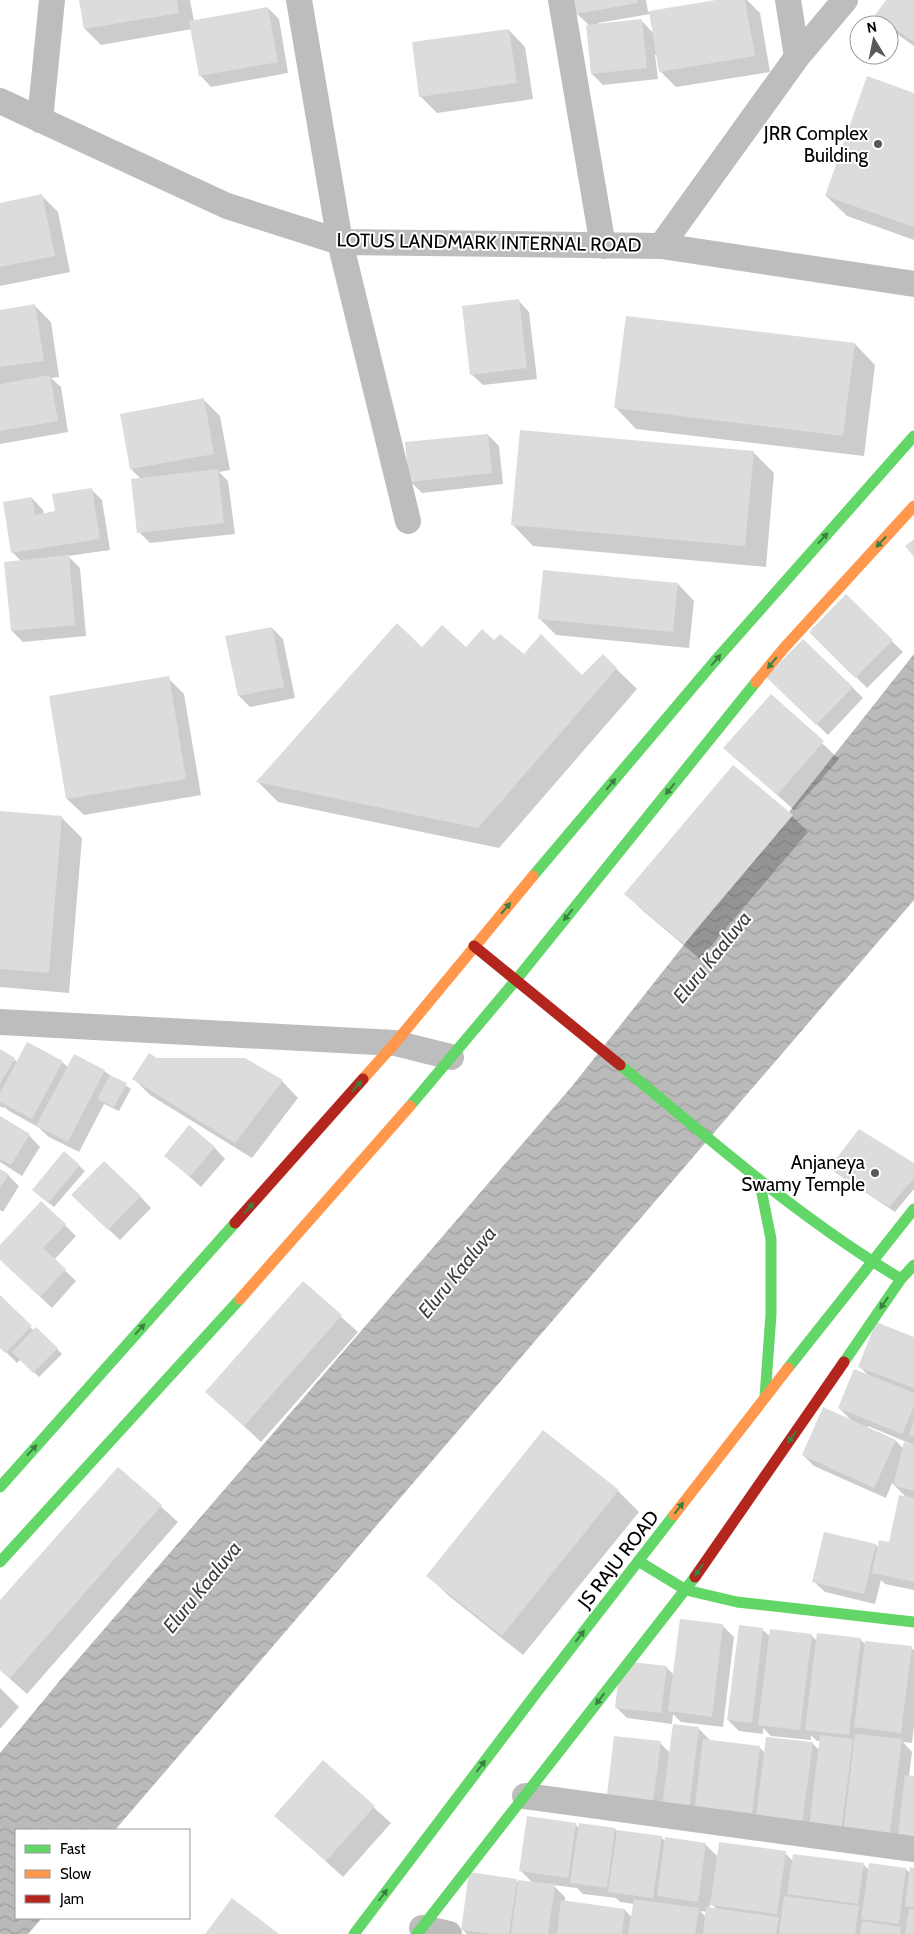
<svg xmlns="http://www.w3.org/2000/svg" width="914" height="1934" font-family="Cabin,sans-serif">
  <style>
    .water { fill: url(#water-waves) }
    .shadow { fill: #0003; fill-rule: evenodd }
    .building { fill: #dcdcdc }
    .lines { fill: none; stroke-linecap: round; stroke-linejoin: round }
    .street { stroke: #bdbdbd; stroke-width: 26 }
    .fast { stroke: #63d668; stroke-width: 11 }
    .slow { stroke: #ff974d; stroke-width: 11 }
    .jam { stroke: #b3261e; stroke-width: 11 }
    .oneway { fill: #3b803e }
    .poi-dot { fill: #595959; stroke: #fff; stroke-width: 2 }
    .labels { text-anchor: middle; stroke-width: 4; stroke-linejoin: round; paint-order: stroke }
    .poi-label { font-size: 19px; fill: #000; stroke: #fff; text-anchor: end }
    .street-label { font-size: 19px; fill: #000; stroke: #fff }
    .water-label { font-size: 20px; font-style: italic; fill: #3e3e3e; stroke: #fff }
  </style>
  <defs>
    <pattern id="water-waves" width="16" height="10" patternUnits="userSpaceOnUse" patternTransform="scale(1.25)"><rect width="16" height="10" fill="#bababa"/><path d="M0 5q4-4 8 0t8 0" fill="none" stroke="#9e9e9e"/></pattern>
  </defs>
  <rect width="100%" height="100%" fill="#fff"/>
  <path class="water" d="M914,654V900L115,1830H16V1918H42L28,1934H0V1753L62,1678L573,1085Z"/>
  <path class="shadow" d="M80,0H190L194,21L268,8L279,19L288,73L211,87L200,75L192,29L101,45L85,29Z
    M575,0H646L648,12L723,0H747L760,13L770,72L676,87L660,71L657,54L655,55L658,79L603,85L592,74L590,26L577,14ZM650,14L653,33L642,21L599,25L598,23Z
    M888,0H914V46L893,31L877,15Z
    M509,30L525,47L533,99L437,113L420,96Z
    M914,94V240L847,216L826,196Z
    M42,196L58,212L70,272L0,286V204Z
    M518,300L529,312L537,379L483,385L471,374Z
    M35,306L51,322L59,377L51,378L61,387L68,432L0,444V311Z
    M855,344L875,365L864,456L636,429L616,408Z
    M204,400L220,416L230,470L219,472L228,481L235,534L150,543L139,532L141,479L131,469Z
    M488,435L499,446L503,484L422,493L410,481Z
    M753,452L774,473L766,567L533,546L513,525Z
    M91,489L102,500L110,550L68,556L80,568L86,636L23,642L12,631L21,561L13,553L32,498L43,510L44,514L57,512Z
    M678,584L694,601L689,648L556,635L540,619Z
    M846,596L903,652L867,688L811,632Z
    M272,628L283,639L295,698L250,707L239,696Z
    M494,642L525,656L582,676L603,656L637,689L499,848L278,802L258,782L422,648H466Z
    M168,678L184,694L201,795L84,815L67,799Z
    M852,687L863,698L828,735L779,688Z
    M771,696L839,759L794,810L725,748Z
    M0,813L61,817L82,838L69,993L0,987Z
    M792,816L808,832L700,959L642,910L626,894Z
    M0,1050L18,1062H62L68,1067L104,1071L131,1089L119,1111L104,1104L79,1152L49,1137L38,1127L9,1111L4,1107L3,1108L0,1106Z
    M157,1059L245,1060L282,1081L298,1098L252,1158L150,1095L134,1079Z
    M0,1118L29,1135L40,1147L22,1176L0,1162Z
    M214,1147L225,1159L201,1187L166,1156Z
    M64,1153L85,1171L54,1207L39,1195Z
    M914,1165V1189L895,1212L836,1173L830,1168Z
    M0,1170L8,1175L19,1186L3,1212L0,1210Z
    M140,1196L151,1208L120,1240L84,1206Z
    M42,1203L76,1236L54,1260L76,1281L52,1308L0,1259V1247Z
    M303,1283L358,1332L261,1442L207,1392Z
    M0,1296L34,1331L36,1328L62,1354L39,1377L21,1359L17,1363L0,1346Z
    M914,1339V1590L885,1584L881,1580L875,1604L825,1592L813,1581L824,1534L876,1545L879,1549L890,1543L907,1498L892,1483L886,1498L814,1466L803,1455L853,1422L839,1408L869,1376L860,1367ZM868,1426L911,1444V1445L904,1449L896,1441L867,1428Z
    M544,1432L618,1491L639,1512L523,1655L449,1596L428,1576Z
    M118,1468L178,1522L27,1694L0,1670V1602Z
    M723,1626L734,1637L723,1727L681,1722L673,1714L672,1724L627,1718L616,1707L666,1667L674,1675Z
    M763,1630L771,1637L811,1635L817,1641L860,1639L865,1644L911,1648L914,1650V1726L912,1743L903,1742L912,1752L909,1777H914V1855L620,1806L660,1743L670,1753L699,1729L710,1740L759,1747L765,1753L812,1743L820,1751L821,1741H817L811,1735V1740L771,1736L763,1728V1734L739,1731L728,1720Z
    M0,1688L19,1707L0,1729Z
    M323,1762L391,1823L343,1877L276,1816Z
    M575,1824L580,1829H615L617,1831L661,1837L665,1841L706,1845L718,1857L785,1853L793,1861L863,1864L869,1870L906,1869L911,1874L914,1869V1934H467L462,1929L516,1880L519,1883H533L520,1870ZM553,1885L577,1888L583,1894L616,1898L620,1902L634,1904L632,1918L625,1910L565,1902V1897ZM710,1903L718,1910L709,1909ZM700,1911L707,1912L706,1917Z"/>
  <path class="building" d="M79,0H177L179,13L84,29Z
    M574,0H638V3L576,14Z
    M716,0H745L755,56L659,72L649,11Z
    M886,0H914V42L875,15Z
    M268,7L278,62L199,76L189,21Z
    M642,19L647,68L591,74L586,25Z
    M509,29L517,83L419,97L412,42Z
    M867,76L914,93V227L825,196Z
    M42,194L55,256L0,267V203Z
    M519,299L527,368L470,375L462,306Z
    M35,304L44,361L0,367V310Z
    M626,316L855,343L843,436L614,408Z
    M50,375L58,421L0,431V384Z
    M204,398L214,454L130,469L120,414Z
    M520,430L754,451L745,546L511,525Z
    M488,434L492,473L409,482L405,442Z
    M218,469L224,523L137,533L131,479Z
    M92,488L100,539L11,553L3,502L32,497L35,515L55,511L52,494Z
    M914,539V557L905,546Z
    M69,555L75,625L11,631L4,562Z
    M543,570L678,583L673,632L538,619Z
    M846,594L893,640L855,678L809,632Z
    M397,623L422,647L442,625L466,647L482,629L494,640L500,634L524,654L541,634L582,675L603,654L617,668L478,828L256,782Z
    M272,627L284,687L238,696L225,636Z
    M803,639L853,687L816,725L766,677Z
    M169,676L186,779L66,799L49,696Z
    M771,694L824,741L777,795L723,748Z
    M733,765L793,815L684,944L624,894Z
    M0,811L62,816L49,973L0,969Z
    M27,1042L63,1061L32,1119L0,1102V1093Z
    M0,1049L15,1058L0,1084Z
    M149,1053L157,1058H245L283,1080L235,1143L132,1079Z
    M74,1054L105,1070L68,1142L36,1126Z
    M110,1075L127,1083L114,1107L97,1099Z
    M0,1116L30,1134L11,1165L0,1159Z
    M189,1125L215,1147L190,1177L164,1156Z
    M859,1129L914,1163V1178L889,1207L829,1168Z
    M64,1151L80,1165L48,1203L32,1190Z
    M104,1161L141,1196L108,1230L71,1195Z
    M0,1169L9,1174L0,1188Z
    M41,1201L66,1224L43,1248L66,1269L40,1297L0,1260V1245Z
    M303,1281L342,1315L244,1426L205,1392Z
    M0,1295L32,1326L5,1353L0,1348Z
    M876,1322L914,1337V1388L858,1367Z
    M36,1327L58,1348L33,1373L12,1352Z
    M854,1369L914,1393V1406L902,1434L838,1408Z
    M823,1407L896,1440L874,1488L802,1455Z
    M914,1420V1436L909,1435Z
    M543,1430L619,1490L502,1636L426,1576Z
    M904,1442L914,1445V1491L893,1485Z
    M118,1467L162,1505L10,1678L0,1670V1600Z
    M899,1495L914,1498V1582L872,1573L879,1540L889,1542Z
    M824,1532L876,1544L864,1594L812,1582Z
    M680,1619L723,1624L712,1717L668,1711Z
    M739,1625L763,1628L752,1723L727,1720Z
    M770,1629L812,1634L800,1730L758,1725Z
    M817,1633L861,1638L849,1735L805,1730Z
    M865,1641L912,1646L901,1733L854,1727Z
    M631,1662L667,1666L661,1713L615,1708L618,1682Z
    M673,1724L699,1727L689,1809L662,1806Z
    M855,1734L902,1739L889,1839L843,1834Z
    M820,1735L853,1739L841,1832L809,1828Z
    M614,1736L661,1741L653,1801L607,1795Z
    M766,1737L813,1742L802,1824L756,1818Z
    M703,1739L760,1746L752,1813L695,1806Z
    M323,1760L375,1806L326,1861L274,1816Z
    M905,1775L914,1776V1846L897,1844Z
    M527,1816L576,1823L568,1878L519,1871Z
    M579,1823L615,1828L607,1888L570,1883Z
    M617,1830L662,1836L653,1898L608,1892Z
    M665,1837L706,1843L698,1902L657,1896Z
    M719,1842L786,1851L777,1914L710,1905Z
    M793,1854L864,1863L858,1904L787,1894Z
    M869,1863L906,1868L899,1924L861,1919Z
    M910,1867L914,1868V1907L905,1906Z
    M469,1872L517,1879L509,1934H493L461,1930Z
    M518,1880L555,1884L548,1934H511Z
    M784,1896L859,1906L855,1934H779Z
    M232,1898L279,1934H205Z
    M634,1899L699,1908L695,1934H628Z
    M561,1900L625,1909L622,1934H557Z
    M706,1907L779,1917L776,1934H703Z
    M909,1909L914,1910V1934H905Z
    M862,1921L901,1927L900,1934H860Z"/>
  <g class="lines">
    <path class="street" d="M299,0L340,242L408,521
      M561,0L603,246
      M788,0L797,57
      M0,101L227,206L340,242L661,246L914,284
      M40,120L52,0
      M661,246L797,57L845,0
      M0,1022L395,1043L451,1057
      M525,1796L914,1849
      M422,1928L449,1934"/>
    <path class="fast" d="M533,876L714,662L914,436
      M620,1065C711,1140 800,1219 901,1279
      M410,1106L516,980L756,682
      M759,1179L771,1239V1314L765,1397
      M844,1362L901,1279L914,1265
      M788,1368L914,1209
      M0,1487L235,1223
      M638,1561L686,1590L737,1602L914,1622
      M0,1562L240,1299
      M354,1934L537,1692L674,1515
      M417,1934L695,1577"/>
    <path class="slow" d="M756,682L784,648L914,506
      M363,1079L395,1043L533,876
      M240,1299L410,1106
      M674,1515L788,1368"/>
    <path class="jam" d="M474,946L620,1065
      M235,1223L363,1079
      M695,1577L844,1362"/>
  </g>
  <defs><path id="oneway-solid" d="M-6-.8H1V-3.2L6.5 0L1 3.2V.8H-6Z" transform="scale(1.25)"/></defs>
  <g class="oneway">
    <use href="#oneway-solid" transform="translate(823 538) rotate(-48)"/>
    <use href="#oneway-solid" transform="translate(881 542) rotate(133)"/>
    <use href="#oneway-solid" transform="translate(716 660) rotate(-49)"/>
    <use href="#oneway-solid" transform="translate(772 663) rotate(129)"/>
    <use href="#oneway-solid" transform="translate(611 784) rotate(-50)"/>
    <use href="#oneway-solid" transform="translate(670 789) rotate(129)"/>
    <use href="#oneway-solid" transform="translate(506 908) rotate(-50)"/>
    <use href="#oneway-solid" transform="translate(568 915) rotate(129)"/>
    <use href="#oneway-solid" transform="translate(357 1086) rotate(-48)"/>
    <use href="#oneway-solid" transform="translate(249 1208) rotate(-48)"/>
    <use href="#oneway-solid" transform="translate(884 1303) rotate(125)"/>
    <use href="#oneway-solid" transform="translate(140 1329) rotate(-48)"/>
    <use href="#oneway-solid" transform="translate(792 1437) rotate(125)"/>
    <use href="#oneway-solid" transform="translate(32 1450) rotate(-48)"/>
    <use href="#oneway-solid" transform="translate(679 1508) rotate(-52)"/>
    <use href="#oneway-solid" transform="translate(699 1570) rotate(125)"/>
    <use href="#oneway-solid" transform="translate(580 1636) rotate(-52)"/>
    <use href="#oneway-solid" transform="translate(600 1699) rotate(128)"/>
    <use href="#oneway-solid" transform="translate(481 1766) rotate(-53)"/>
    <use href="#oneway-solid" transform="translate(383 1895) rotate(-53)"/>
  </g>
  <g class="poi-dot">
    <circle cx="878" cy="144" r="5"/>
    <circle cx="875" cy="1173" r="5"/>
  </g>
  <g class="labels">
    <g class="poi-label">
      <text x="868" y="140">JRR Complex<tspan x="868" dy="22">Building</tspan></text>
      <text x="865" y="1169">Anjaneya<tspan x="865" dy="22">Swamy Temple</tspan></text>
    </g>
    <g class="street-label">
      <text transform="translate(489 242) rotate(1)" y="7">LOTUS LANDMARK INTERNAL ROAD</text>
      <text transform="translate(618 1559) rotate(-52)" y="7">JS RAJU ROAD</text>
    </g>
    <g class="water-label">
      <text transform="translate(712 957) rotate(-51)" y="7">Eluru Kaaluva</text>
      <text transform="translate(457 1272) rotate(-51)" y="7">Eluru Kaaluva</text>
      <text transform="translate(202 1587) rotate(-51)" y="7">Eluru Kaaluva</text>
    </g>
  </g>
  <rect x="15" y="1829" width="175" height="90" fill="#ffffff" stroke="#999999"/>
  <rect x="25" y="1845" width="25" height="8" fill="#63d668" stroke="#999999"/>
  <text x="60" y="1854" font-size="15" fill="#000000">Fast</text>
  <rect x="25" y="1870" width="25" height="8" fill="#ff974d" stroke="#999999"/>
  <text x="60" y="1879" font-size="15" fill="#000000">Slow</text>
  <rect x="25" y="1895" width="25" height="8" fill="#b3261e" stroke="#999999"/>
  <text x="60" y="1904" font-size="15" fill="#000000">Jam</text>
  <g transform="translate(874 40) rotate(350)"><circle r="24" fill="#ffffff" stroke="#999999"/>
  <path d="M0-4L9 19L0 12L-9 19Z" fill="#595959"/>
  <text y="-8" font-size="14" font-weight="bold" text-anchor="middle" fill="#000000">N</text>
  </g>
</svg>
